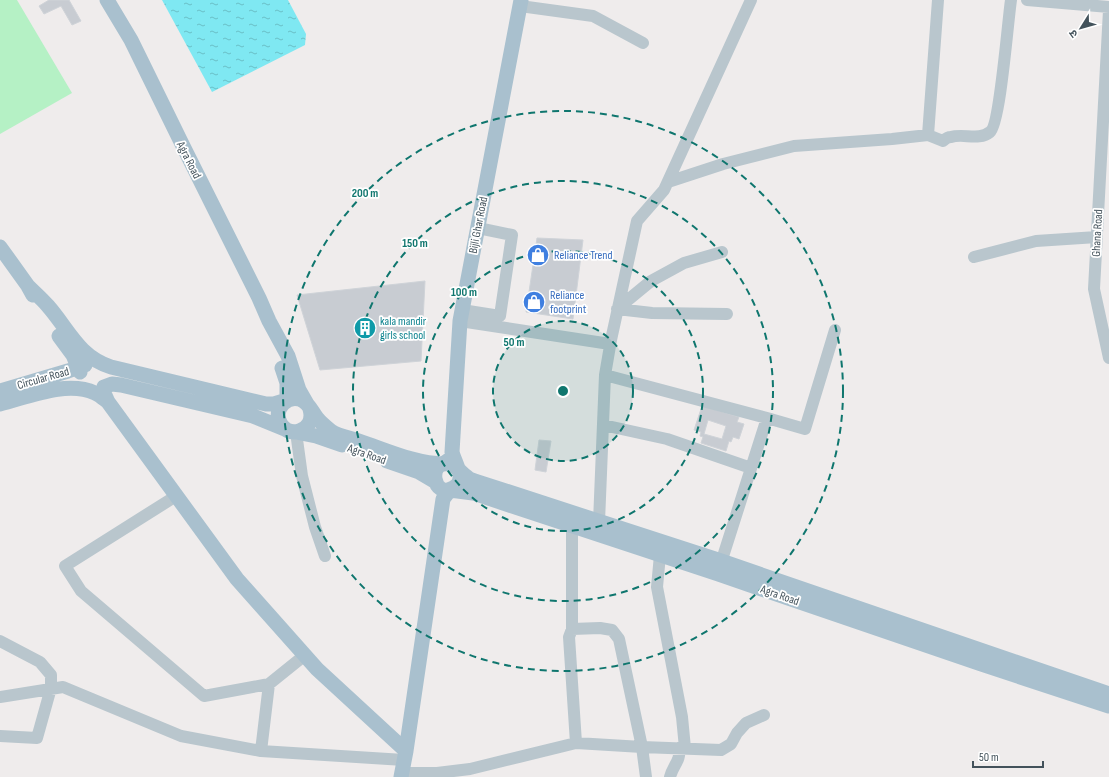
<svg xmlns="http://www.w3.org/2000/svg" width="1109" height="777" font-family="'Sofia Sans Condensed','Noto Sans Devanagari',sans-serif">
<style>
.pitch{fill:#b5f1c5}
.water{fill:url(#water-ripples)}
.building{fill:#c8ccd2;stroke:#cfd3d8;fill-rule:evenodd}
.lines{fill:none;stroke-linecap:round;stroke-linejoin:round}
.minor{stroke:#b9c6cd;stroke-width:12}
.major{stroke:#a9c0ce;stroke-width:15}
.ring{fill:none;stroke:#0f766e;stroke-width:2;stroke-dasharray:7 5}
.labels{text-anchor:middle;stroke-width:3.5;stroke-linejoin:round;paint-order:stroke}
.street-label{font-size:12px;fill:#43525b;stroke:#fff}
.shop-label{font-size:12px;fill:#366cbe;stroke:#fff;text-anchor:start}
.culture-label{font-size:12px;fill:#0d838f;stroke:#fff;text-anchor:start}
.centre{fill:#0f766e;stroke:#fff;stroke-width:2}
.ring-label{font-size:12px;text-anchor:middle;font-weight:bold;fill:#0f766e;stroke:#fff;stroke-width:3.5;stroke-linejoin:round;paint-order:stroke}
</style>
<defs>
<pattern id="water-ripples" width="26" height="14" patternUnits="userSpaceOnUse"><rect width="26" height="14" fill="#7fe8f2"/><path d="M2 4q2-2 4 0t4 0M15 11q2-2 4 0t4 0" fill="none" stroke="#6abfc7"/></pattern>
</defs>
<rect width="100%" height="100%" fill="#efecec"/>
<path class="pitch" d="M0 0H17L72 93 0 134Z"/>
<path class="water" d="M162 0H288L306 34 305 45 212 92Z"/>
<path class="building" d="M49 0H69L81 21 72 25 61 6 44 14 39 6Z
M537 238 583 240 573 319 526 312Z
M425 281 421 361 320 370 297 295Z
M703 406 739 417 737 422 744 424 739 439 733 437 731 442 729 441 726 451 701 443 703 437 700 436 701 432 694 430 701 409H702ZM708 420 726 426 722 439 704 434Z
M539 440 551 441 546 472 535 470Z"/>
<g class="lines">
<path class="minor" d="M751 0 664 190 637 221 611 340 605 375 767 418 805 429 835 330
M1027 0 1109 7
M520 6 593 16 643 43
M1109 10 1094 289 1109 358
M928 135 938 0
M668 182 723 164 794 146 892 139 928 135 943 141C945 139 948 137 951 137 963 133 979 141 990 132 1000 125 1008 19 1011 0
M722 252 684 263 651 281 617 309 652 313 727 314
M974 257 1036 241 1097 237
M462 310 500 316 512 235 478 228
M460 321 610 344
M603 425 667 439 751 468
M296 432 302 476 315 527 325 556
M176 496 65 566 81 591 204 696 269 684 305 655
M599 522 605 375
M572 526V629L569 637 576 743 642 747 721 750 731 744 737 733 746 723 764 715
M660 555 657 587 682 717 685 748
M719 569 767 418
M572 629 600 628 612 630 619 639 642 747 646 777
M0 641 40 662 51 675V688L37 738 0 736
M0 697 63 687 181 736 261 751 404 760
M261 751 269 684
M401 773H437L470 769 576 743
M670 777C673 765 681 761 679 748"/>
<path class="major" d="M107 0 131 40 183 146 259 298 269 321 288 356 299 390 307 404
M521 0 460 321 452 452C454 460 461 472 460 478 460 482 457 486 453 488 433 500 426 459 450 464 457 466 461 473 467 477 469 479 472 480 475 481L721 561 1109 694
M0 247 28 286 33 295
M28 286C35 293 42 299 48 306 69 330 78 356 111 367L266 404H274L287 400V383L282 368
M59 336 73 355 80 372
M0 391 68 371 85 365
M108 402 104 393V387L112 384 121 385 253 416 285 429
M0 404C28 397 67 380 95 393 100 395 104 399 108 402L237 579 317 669 406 751
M310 409C317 432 285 441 279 420 275 408 287 396 299 399 308 401 312 412 317 418 321 423 326 427 331 431 338 436 350 438 359 441 386 450 416 464 444 464L447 461
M296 432 316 436 342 445
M387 461 419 472 436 482
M401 777 406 751 443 499 450 490 473 493 718 574 981 664 1109 706"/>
</g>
<circle cx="563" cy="391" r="70" fill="#0f766e" fill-opacity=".12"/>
<g class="ring">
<circle cx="563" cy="391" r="70"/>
<circle cx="563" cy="391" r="140"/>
<circle cx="563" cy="391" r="210"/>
<circle cx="563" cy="391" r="280"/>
</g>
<defs>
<g id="shop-disc" transform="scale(1.15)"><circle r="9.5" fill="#3f7fe0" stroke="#fff"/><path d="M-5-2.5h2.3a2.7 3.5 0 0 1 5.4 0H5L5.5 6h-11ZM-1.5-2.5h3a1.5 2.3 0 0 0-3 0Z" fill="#fff"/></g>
<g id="building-disc" transform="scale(1.15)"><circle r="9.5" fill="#0f9aa8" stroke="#fff"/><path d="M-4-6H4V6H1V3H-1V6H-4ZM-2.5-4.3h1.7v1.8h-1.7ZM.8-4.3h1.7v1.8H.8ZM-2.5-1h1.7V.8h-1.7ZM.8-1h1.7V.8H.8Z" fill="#fff"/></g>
</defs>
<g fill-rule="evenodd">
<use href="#shop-disc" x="538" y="255"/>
<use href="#shop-disc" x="534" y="302"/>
<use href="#building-disc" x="365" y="328"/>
</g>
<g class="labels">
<g class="street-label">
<text transform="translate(189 160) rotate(63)" y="4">Agra Road</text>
<text transform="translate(478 225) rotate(-79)" y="4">Bijli Ghar Road</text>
<text transform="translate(1097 233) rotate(-87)" y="4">Ghana Road</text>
<text transform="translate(43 378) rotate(-16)" y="4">Circular Road</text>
<text transform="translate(367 454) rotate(19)" y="4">Agra Road</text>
<text transform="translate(780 595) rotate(19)" y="4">Agra Road</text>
</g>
<g class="shop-label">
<text x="554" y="259">Reliance Trend</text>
<text x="550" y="299">Reliance<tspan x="550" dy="14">footprint</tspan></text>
</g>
<g class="culture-label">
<text x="380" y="325">kala mandir<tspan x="380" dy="14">girls school</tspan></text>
</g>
</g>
<circle cx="563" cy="391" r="6" class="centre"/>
<g class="ring-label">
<text x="365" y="197">200 m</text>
<text x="415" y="247">150 m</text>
<text x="464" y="296">100 m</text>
<text x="514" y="346">50 m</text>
</g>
<g transform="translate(1081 28) rotate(233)" stroke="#ffffff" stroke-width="3" paint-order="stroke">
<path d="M0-3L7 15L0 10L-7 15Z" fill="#43525b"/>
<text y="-6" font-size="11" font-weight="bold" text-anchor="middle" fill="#43525b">उ</text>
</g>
<path d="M973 761v6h70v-6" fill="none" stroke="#43525b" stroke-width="2"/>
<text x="979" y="761" font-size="12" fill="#43525b" stroke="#ffffff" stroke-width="3" paint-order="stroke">50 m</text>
</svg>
